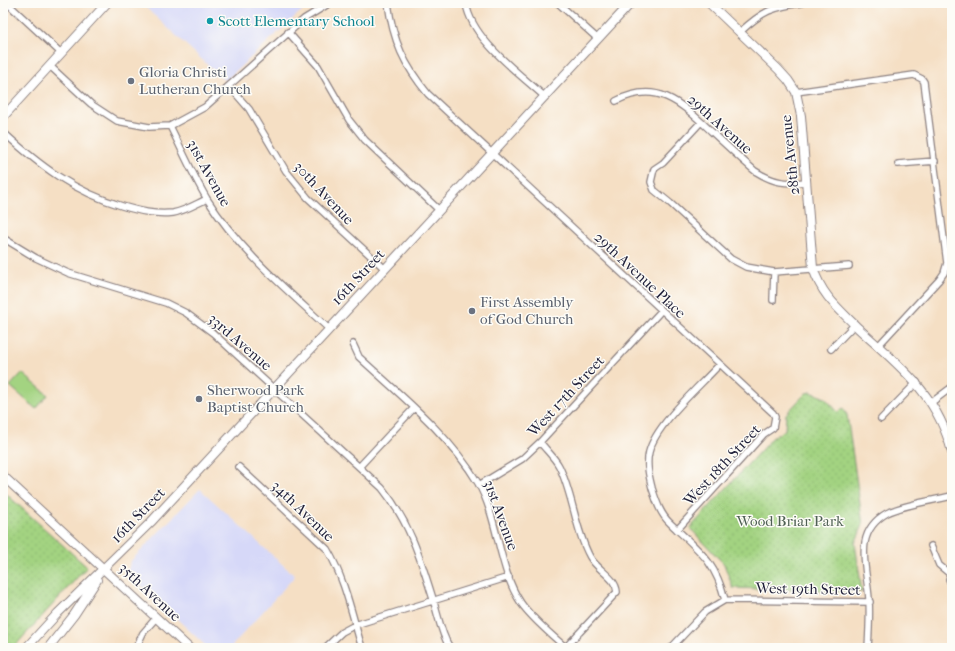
<svg xmlns="http://www.w3.org/2000/svg" width="955" height="651" font-family="'IM FELL French Canon',serif">
<style>
.built{fill:#d6d8f8}
.park{fill:url(#park-dots);stroke:#627a5e}
.pitch{fill:#a3d381;stroke:#627a5e}
.lines{fill:none;stroke-linecap:round;stroke-linejoin:round}
.street-casing{stroke:#8c8080;stroke-width:8}
.secondary-casing{stroke:#8c8080;stroke-width:10}
.street{stroke:#fff;stroke-width:5.5}
.secondary{stroke:#fff;stroke-width:8}
.culture-dot{fill:#0f9aa8;stroke:#fdfcf7;stroke-width:1.5}
.worship-dot{fill:#6b7280;stroke:#fdfcf7;stroke-width:1.5}
.labels{text-anchor:middle;stroke-width:3;stroke-linejoin:round;paint-order:stroke}
.culture-label{font-size:15px;fill:#0d838f;stroke:#fdfcf7;text-anchor:start}
.worship-label{font-size:15px;fill:#5b616d;stroke:#fdfcf7;text-anchor:start}
.street-label{font-size:15px;fill:#22223b;stroke:#fdfcf7}
.park-label{font-size:15px;fill:#4f6054;stroke:#fdfcf7}
</style>
<defs>
<pattern id="park-dots" width="8" height="8" patternUnits="userSpaceOnUse"><rect width="8" height="8" fill="#a3d381"/><path d="M2 2h.1M6 6h.1" fill="none" stroke="#8cb570" stroke-width="1.8" stroke-linecap="round"/></pattern>
</defs>
<rect width="100%" height="100%" fill="#fdfcf7"/>
<filter id="ink" filterUnits="userSpaceOnUse"><feTurbulence type="fractalNoise" baseFrequency=".025" numOctaves="2"/><feDisplacementMap in="SourceGraphic" scale="8" xChannelSelector="R" yChannelSelector="G"/><feConvolveMatrix kernelMatrix="1 2 1 2 8 2 1 2 1" color-interpolation-filters="sRGB"/></filter>
<filter id="wash" filterUnits="userSpaceOnUse"><feTurbulence type="fractalNoise" baseFrequency=".012" numOctaves="4" result="noise"/><feDisplacementMap in="SourceGraphic" scale="16" xChannelSelector="R" yChannelSelector="G"/><feGaussianBlur stdDeviation="0.9" result="paint"/><feColorMatrix in="noise" values="0 0 0 0 0 0 0 0 0 0 0 0 0 0 0 0 0 1.4 0 .05"/><feComposite in="paint" operator="in"/></filter>
<g filter="url(#wash)">
<rect width="100%" height="100%" fill="#f5dfc4"/>
<path class="built" d="M141 3H315L299 13 225 81Z
M200 489 295 576 230 648H208L127 572 131 561Z"/>
<path class="park" d="M811 392 825 398 838 412 843 408 847 415 863 525 855 543 862 592 733 588 724 564 690 528 772 438 785 430 786 414 806 393Z
M3 491 87 567 13 648H3Z"/>
<path class="pitch" d="M22 373 48 395 36 409 10 386Z"/>
</g>
<g filter="url(#ink)">
<g class="lines">
<g class="street-casing">
<path id="street" d="M7 3 61 53
M388 3C393 41 404 65 428 94L773 413 775 417 773 428 764 434 677 530
M466 3C471 39 519 73 545 97
M558 3 598 39
M288 32 318 66 349 120 365 140 439 210
M740 32C763 11 772 7 802 3
M50 66 91 104 117 121 149 127 170 126 205 107 304 19 330 3
M229 86 249 109 286 171 308 198 385 269
M796 92 914 75 922 79 924 82 947 263 944 273 939 280 878 346
M616 101C658 79 682 104 712 132 726 145 740 158 755 171 774 183 785 184 807 182
M701 122 663 163 654 169 651 182 654 190 670 203 731 259 746 267 774 272 849 266
M170 126C182 150 193 175 207 199 239 250 286 289 329 329
M3 132C40 166 73 191 122 206 139 211 155 215 173 213 185 211 196 204 207 199
M898 164 935 161
M3 238 36 258 68 273 166 303 186 313 213 333 382 488C410 523 420 557 433 599 438 615 441 634 450 648
M773 300 774 272
M353 344 359 357C401 396 448 433 478 483 499 519 498 569 521 603 533 620 551 634 566 648
M831 349 855 324
M719 365C699 387 656 424 649 452 646 464 649 476 652 488 656 500 660 514 670 523 698 550 715 560 725 600
M932 402 952 387
M881 419 917 382
M540 442C546 450 555 458 559 466 573 494 575 530 590 557 598 571 616 577 617 592L566 647
M239 467 327 549C345 579 352 615 362 648
M359 467 414 408
M479 485 522 459 540 442 661 311
M931 546 939 565 951 575
M951 575 949 579 952 586
M136 648 143 633 156 618
M325 648 342 632 355 625 509 577
M671 648 705 612 725 600 870 602
M868 648C869 632 870 615 869 599 867 567 852 533 887 513 902 505 935 500 952 496"/>
</g>
<g class="secondary-casing">
<path id="secondary" d="M709 3 778 69 788 80 796 92 801 116 813 268C822 296 838 308 858 328 900 367 937 393 952 452
M3 117 107 3
M3 476 189 648
M26 648 58 613 151 522 631 3
M48 648 74 615 97 580"/>
</g>
<use href="#street" class="street"/>
<use href="#secondary" class="secondary"/>
</g>
</g>
<circle class="culture-dot" cx="210" cy="21" r="4"/>
<g class="worship-dot">
<circle cx="131" cy="81" r="4"/>
<circle cx="472" cy="311" r="4"/>
<circle cx="199" cy="399" r="4"/>
</g>
<g class="labels">
<g class="culture-label">
<text x="218" y="26">Scott Elementary School</text>
</g>
<g class="worship-label">
<text x="139" y="77">Gloria Christi<tspan x="139" dy="17">Lutheran Church</tspan></text>
<text x="480" y="307">First Assembly<tspan x="480" dy="17">of God Church</tspan></text>
<text x="207" y="395">Sherwood Park<tspan x="207" dy="17">Baptist Church</tspan></text>
</g>
<g class="street-label">
<text transform="translate(720 124) rotate(42)" y="5">29th Avenue</text>
<text transform="translate(790 155) rotate(-96)" y="5">28th Avenue</text>
<text transform="translate(209 173) rotate(61)" y="5">31st Avenue</text>
<text transform="translate(324 193) rotate(47)" y="5">30th Avenue</text>
<text transform="translate(640 275) rotate(43)" y="5">29th Avenue Place</text>
<text transform="translate(358 277) rotate(-47)" y="5">16th Street</text>
<text transform="translate(240 342) rotate(41)" y="5">33rd Avenue</text>
<text transform="translate(566 396) rotate(-47)" y="5">West 17th Street</text>
<text transform="translate(722 465) rotate(-47)" y="5">West 18th Street</text>
<text transform="translate(303 511) rotate(44)" y="5">34th Avenue</text>
<text transform="translate(138 515) rotate(-46)" y="5">16th Street</text>
<text transform="translate(501 515) rotate(70)" y="5">31st Avenue</text>
<text transform="translate(808 589) rotate(1)" y="5">West 19th Street</text>
<text transform="translate(150 592) rotate(43)" y="5">35th Avenue</text>
</g>
<g class="park-label">
<text x="790" y="526">Wood Briar Park</text>
</g>
</g>
<rect width="955" height="651" fill="none" stroke="#fdfcf7" stroke-width="16"/>
</svg>
